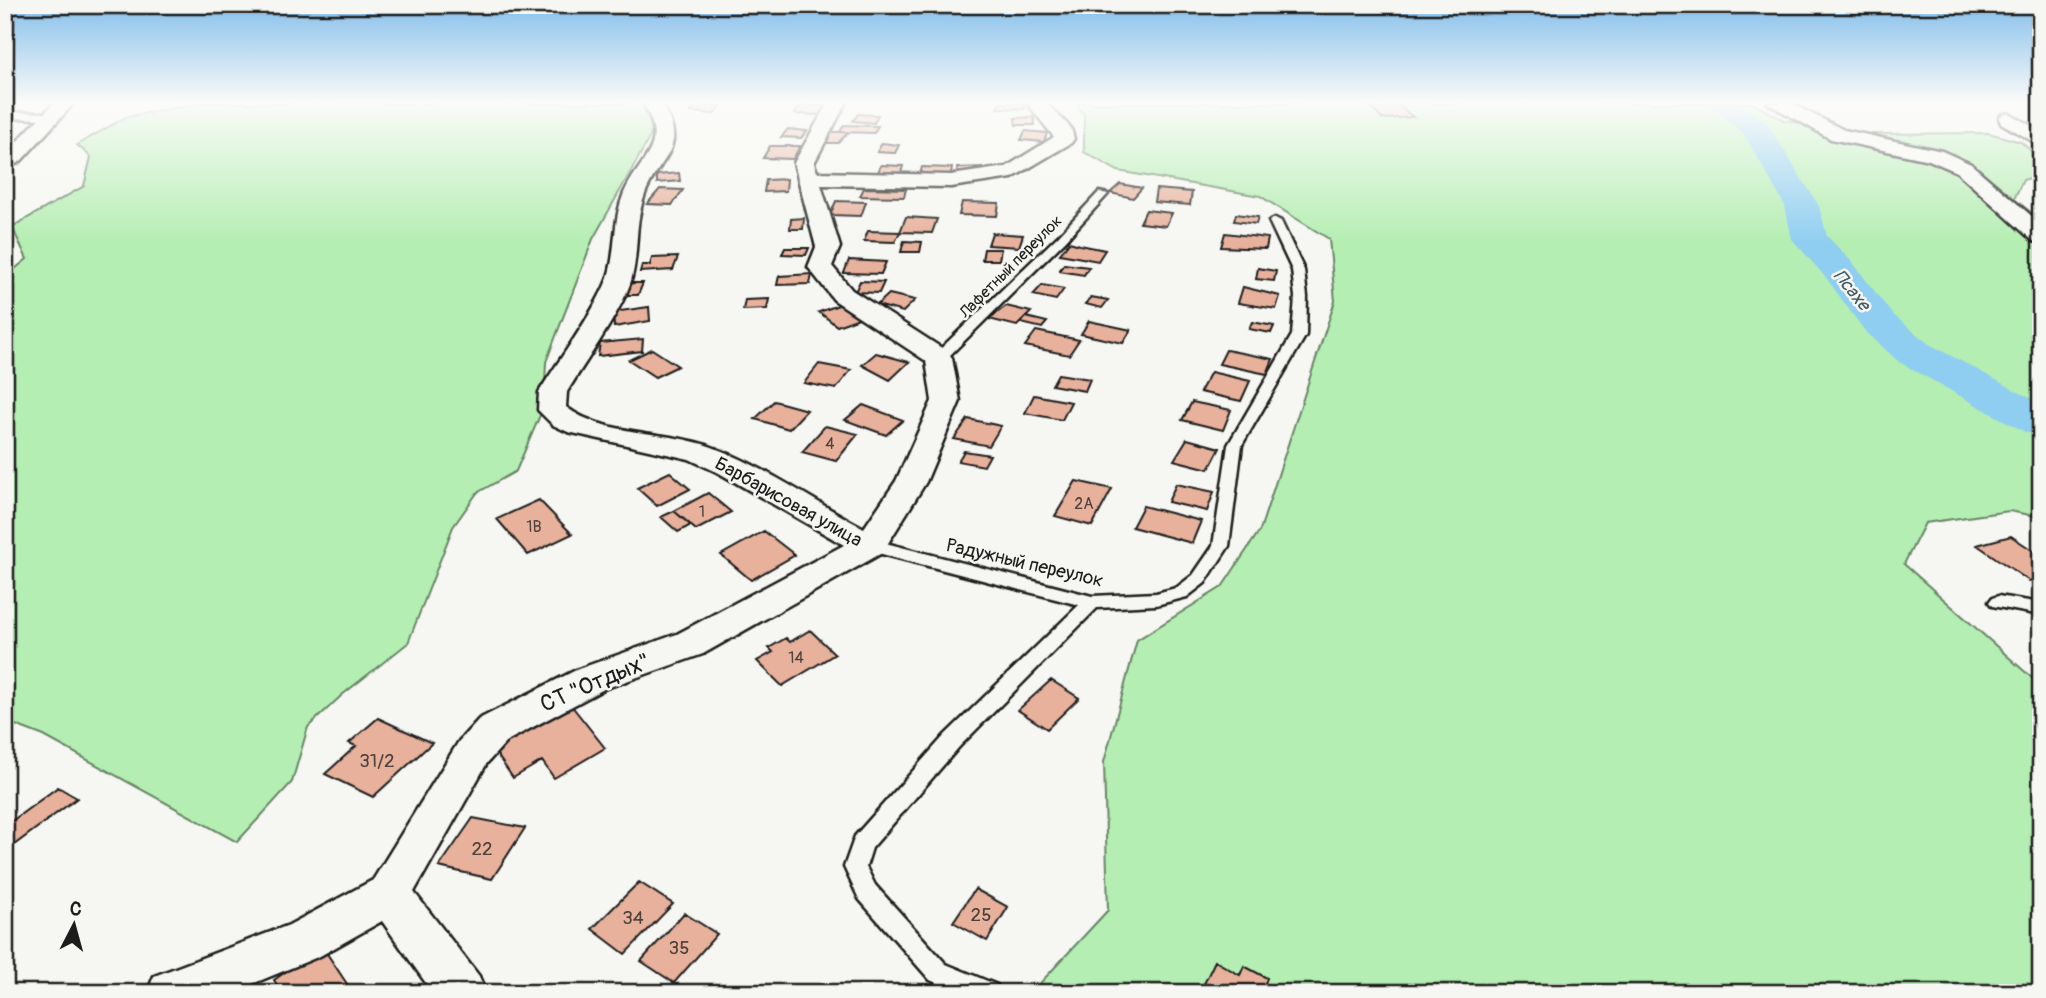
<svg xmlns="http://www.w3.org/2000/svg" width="2046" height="998" font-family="Pangolin,sans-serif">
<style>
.green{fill:#b4eeb2;stroke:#688567;stroke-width:2}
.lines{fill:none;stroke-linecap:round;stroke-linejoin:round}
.river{fill:#8fcef0;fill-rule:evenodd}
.building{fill:#e7b19c;stroke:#1c1c1c;stroke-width:2}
.lane-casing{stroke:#1c1c1c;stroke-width:5}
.street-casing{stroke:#1c1c1c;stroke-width:5}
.lane{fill:#f6f6f2;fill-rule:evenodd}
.street{fill:#f6f6f2;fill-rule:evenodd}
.labels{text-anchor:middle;stroke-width:5;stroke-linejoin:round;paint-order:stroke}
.far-street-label{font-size:16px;fill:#1c1c1c;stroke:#f6f6f2}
.number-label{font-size:16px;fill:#4f413c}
.far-water-label{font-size:18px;font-style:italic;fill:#445a66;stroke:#f6f6f2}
.street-label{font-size:19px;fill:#1c1c1c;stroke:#f6f6f2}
.near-number-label{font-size:19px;fill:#4f413c}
.near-street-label{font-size:23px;fill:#1c1c1c;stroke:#f6f6f2}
</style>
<rect width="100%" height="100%" fill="#f6f6f2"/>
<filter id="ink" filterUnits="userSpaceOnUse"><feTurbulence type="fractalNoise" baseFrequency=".0143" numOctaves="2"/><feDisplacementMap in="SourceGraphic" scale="14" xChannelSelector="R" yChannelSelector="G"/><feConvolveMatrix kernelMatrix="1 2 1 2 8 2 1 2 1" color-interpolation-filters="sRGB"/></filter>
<g filter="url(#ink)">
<path class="green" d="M202 103H658L650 137 593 239 546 362 544 406 516 471 477 493 453 527 408 643 342 695 308 727 292 782 237 842 44 736 5 721V277L27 259 12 227 84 186 91 157 77 145 126 117Z
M1076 103H1751L1784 120 1869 134 1989 133 2021 142 2041 160V175L2023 180 2014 199 2041 220V517L2009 511 1925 523 1904 564 2041 686V993H1031L1108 910 1104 762 1137 640 1222 587 1260 530 1335 301 1329 239 1260 196 1118 171 1084 152V115Z"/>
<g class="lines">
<path class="river" d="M1708 103H1740L1767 123 1819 206 1827 236 1853 263 1892 314 1929 344 2041 404V435L2025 432 1899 362 1864 330 1827 279 1792 239 1785 206 1744 134Z"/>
</g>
<path class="building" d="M1000 103H1027L1024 109 997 108Z
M1397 104 1413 117 1382 119 1370 106Z
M697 105 721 106 714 114 690 112Z
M800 105 825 106 821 115 795 114Z
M858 114 878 115 874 123 853 121Z
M1034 117 1035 125H1016L1015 118Z
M844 125 878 126 874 133 840 132Z
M788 129 807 131 801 138 781 137Z
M1025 131 1047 133 1044 142 1021 140Z
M826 132H840L848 133 838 143H820Z
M882 143 899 145 895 153 877 152Z
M770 146H800L793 159 763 158Z
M881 165 903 166 900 176 877 175Z
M922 167 952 168 950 179 919 178Z
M982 167 984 175 958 176 957 168Z
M679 173 680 181 657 183V175Z
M787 179 786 191 764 192 766 180Z
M1120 184 1142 188 1133 198 1110 193Z
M864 188 906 189 904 197 860 196Z
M660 189 683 190 672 205 647 204Z
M1156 189 1192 192 1190 205 1154 202Z
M836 201 866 202 861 216 830 215Z
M962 202 999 203 997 216 959 215Z
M1146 210 1172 213 1166 226 1140 223Z
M1236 214 1258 217 1256 224 1234 221Z
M906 217 937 219 932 233 900 232Z
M804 218 803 229H790L791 219Z
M868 231 900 232 895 242 864 241Z
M992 233 1023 235 1019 247 988 245Z
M1225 233 1268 238 1266 249 1221 247Z
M904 241 922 242 920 252H901Z
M1069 242 1080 245 1105 250 1098 261 1060 254Z
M785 248H809L806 255 782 254Z
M984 249H1001L999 260H982Z
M678 257 673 270 640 272 642 265H650L652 258Z
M849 260 886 262 881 274 844 273Z
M1064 264 1089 267 1084 275 1059 271Z
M1258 268 1276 271 1274 281 1256 279Z
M812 274 810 284 777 285 779 276Z
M860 281 884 282 879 293 855 292Z
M630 283H643L638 295H625Z
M1042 285 1064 289 1056 300 1033 295Z
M1243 287 1280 296 1276 309 1238 303Z
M889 294 915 300 903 312 877 305Z
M1091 297 1108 300 1102 308 1085 304Z
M769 299 767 309 743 310 745 300Z
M844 303 862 317 837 326 819 312Z
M1006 306 1031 312 1017 326 989 319Z
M649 307 650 321 614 327 613 312Z
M1026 317 1047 322 1042 328 1021 323Z
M1089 321 1131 330 1123 343 1081 334Z
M1252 322 1274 326 1271 333 1249 329Z
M1036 331 1079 340 1069 355 1025 346Z
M643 339 642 351 598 356 600 343Z
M652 349 678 366 655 377 629 360Z
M1226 350 1273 359 1267 374 1219 364Z
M876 353 909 362 890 380 862 365Z
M819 364 851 370 836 389 804 383Z
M1211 372 1250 381 1241 401 1200 392Z
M1058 374 1090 379 1085 391 1052 385Z
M1034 395 1071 402 1062 420 1025 413Z
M774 401 807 410 789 429 755 419Z
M1192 402 1231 410 1223 430 1182 420Z
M863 405 903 420 886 435 845 420Z
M968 419 1001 426 989 446 954 439Z
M825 426 858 434 836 461 802 452Z
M1187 439 1220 448 1209 469 1174 460Z
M964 451 990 455 984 466 958 461Z
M670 472 690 489 657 506 637 488Z
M1076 481 1112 489 1092 526 1055 516Z
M1176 484 1214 492 1207 511 1168 502Z
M708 493 731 512 696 530 674 511Z
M539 500 572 534 528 555 497 519Z
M1143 506 1201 521 1192 543 1132 527Z
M674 511 691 525 678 532 661 517Z
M764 531 795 555 751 580 721 555Z
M2011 536 2041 556V577L2029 581 1977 545Z
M810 630 835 654 782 686 757 661 773 652 769 648 786 638 790 642Z
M1051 680 1079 698 1047 729 1018 710Z
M571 705 605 748 554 778 542 761 513 778 493 749Z
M378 718 432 743 373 797 325 774 356 746 349 743Z
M58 787 77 798 14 845 5 839V826Z
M473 818 525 828 492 879 439 867Z
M639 882 673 904 625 954 592 929Z
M975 889 1008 907 987 941 953 922Z
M684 913 717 934 674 983 641 961Z
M322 946 351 990 347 993H282L274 980Z
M1215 961 1240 975 1244 966 1267 978 1264 986 1272 993H1206L1201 990Z"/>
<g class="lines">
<g class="lane-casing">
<path id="lane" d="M5 112 47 113 52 116 47 119 5 118Z
M1099 192 1108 194 1066 240 944 361H934V355L1058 236Z
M1275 218 1281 221 1304 270 1307 297 1306 335 1242 445 1229 546 1205 583 1187 597 1156 605 1097 608 959 747 872 848 866 867 875 885 946 964 997 985 1001 993H960L930 980 859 899 844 867 855 836 945 735 1079 605 870 551 862 545 870 539 1092 596 1156 593 1176 588 1193 575 1213 546 1228 445 1292 335 1295 297 1292 270 1269 221Z
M1998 596 2041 603V615L1992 606 1989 602 1992 598Z"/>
</g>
<g class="street-casing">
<path id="street" d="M54 103H74L21 161 5 170V154Z
M647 103H665L663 107C689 149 659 157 645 194 633 226 640 255 630 284 619 315 585 362 567 392L566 407C606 437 666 430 712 447 765 466 814 502 864 528L896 481 932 401 926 361 834 300 808 267 816 247 794 163 828 103H846L814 163 817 172 951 175 1006 167 1054 137 1027 103H1046L1071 128 1074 139 1071 143 1012 178 951 187 821 185 840 247 832 266 852 290 948 352 952 358 960 401 926 482 882 553 703 654 604 689 507 741 487 763 414 892 479 976 486 993H433L382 921 320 956 230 993H147L154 976 289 925 373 880 459 741 479 719 578 669 677 634 844 545 719 473 689 459 568 432 553 425 538 410 539 392C560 358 587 323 604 287 618 258 611 224 624 193 640 157 668 148 645 107Z
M1767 103H1790L1844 130 1942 151 1971 164 2041 224V243L2033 241 1957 172 1929 160 1831 139Z
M2008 113 2041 131V146L2001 123 1999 119 2001 115Z"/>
</g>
<use href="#lane" class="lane"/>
<use href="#street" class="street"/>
</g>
</g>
<linearGradient id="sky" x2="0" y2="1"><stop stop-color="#84beeb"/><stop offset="0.42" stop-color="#fbfbf9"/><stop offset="1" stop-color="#fbfbf9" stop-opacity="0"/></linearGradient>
<rect width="2046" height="243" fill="url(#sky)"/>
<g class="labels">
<g class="far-street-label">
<text transform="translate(1010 266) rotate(-45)" y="6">Лафетный переулок</text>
</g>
<g class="number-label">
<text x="830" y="449">4</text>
<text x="1084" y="509">2А</text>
<text x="702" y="517">1</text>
<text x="534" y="532">1В</text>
<text x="796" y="663">14</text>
</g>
<g class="far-water-label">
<text transform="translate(1852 290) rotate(51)" y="6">Псахе</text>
</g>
<g class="street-label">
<text transform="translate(789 501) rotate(29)" y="7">Барбарисовая улица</text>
<text transform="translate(1025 562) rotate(13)" y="7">Радужный переулок</text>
</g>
<g class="near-number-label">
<text x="377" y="767">31/2</text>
<text x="482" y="855">22</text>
<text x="981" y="921">25</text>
<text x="633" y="924">34</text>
<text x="679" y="954">35</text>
</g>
<g class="near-street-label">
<text transform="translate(595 682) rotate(-23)" y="8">СТ "Отдых"</text>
</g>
</g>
<rect width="2046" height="998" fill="none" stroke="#f6f6f2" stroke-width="28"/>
<rect x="14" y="14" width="2018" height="970" fill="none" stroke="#1c1c1c" stroke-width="2.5" filter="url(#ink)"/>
<g transform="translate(74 925) rotate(6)" stroke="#f6f6f2" stroke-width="5" paint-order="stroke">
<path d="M0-5L12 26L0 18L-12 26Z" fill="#1c1c1c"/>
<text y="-10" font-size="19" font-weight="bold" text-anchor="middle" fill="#1c1c1c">С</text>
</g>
</svg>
